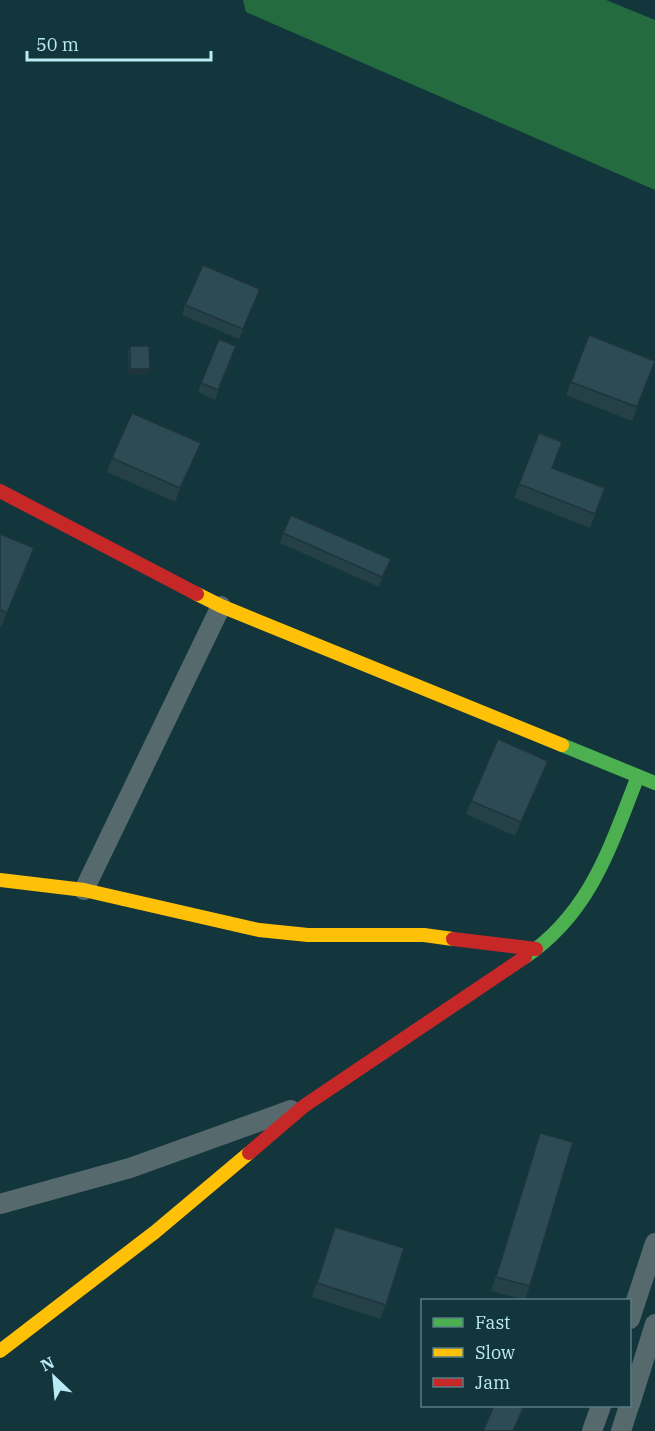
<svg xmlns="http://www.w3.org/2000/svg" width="655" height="1431" font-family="'IBM Plex Serif',serif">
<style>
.green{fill:#246c40}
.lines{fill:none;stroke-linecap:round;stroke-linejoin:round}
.street{stroke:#566a6e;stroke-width:20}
.fast{stroke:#4caf50;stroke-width:14}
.slow{stroke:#ffc107;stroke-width:14}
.jam{stroke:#c62828;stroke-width:14}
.wall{fill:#264048}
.shaded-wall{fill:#1f343b}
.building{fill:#2c4b54;stroke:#1f343b;stroke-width:1.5}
</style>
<rect width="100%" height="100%" fill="#12363c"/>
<path class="green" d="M243 0H606L655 20V190L246 12Z"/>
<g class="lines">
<path class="street" d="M84 890 221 606
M0 1204 130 1168 291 1110
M630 1319 655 1243
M630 1404 655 1324
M592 1431 601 1406
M621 1431 629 1406"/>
<path class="fast" d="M562 745 655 783
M525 957C591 912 610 847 638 776"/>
<path class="slow" d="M197 594 221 606 562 745
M0 880 84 890 259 930 308 935H424L453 939
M0 1351 155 1232 249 1153"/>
<path class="jam" d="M0 491 197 594
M453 939 536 949
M249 1153 304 1106 525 957"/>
</g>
<path class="wall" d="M256 299 239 339 182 315 185 305Z
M589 335 655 361 632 421 566 395Z
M130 346 150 369 148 374H129L128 351Z
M236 346 215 400 198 392 201 383Z
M539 433 552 468 605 488 590 528 514 498Z
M195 457 175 502 107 472 112 458Z
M283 533 388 568 379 587 280 543Z
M0 534 29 562 1 627 0 626Z
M548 761 543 775 515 836 466 814 471 801Z
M540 1133 530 1286 525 1300 491 1291Z
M330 1241 386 1305 380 1319 312 1297Z"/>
<path class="shaded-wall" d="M130 369H150L148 374H129Z
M201 443 195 457 175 502 180 488Z
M34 548 29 562 1 627 7 613Z
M391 559 388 568 379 587 382 577Z
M548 761 543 775 515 836 521 822Z
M524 1406H525L514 1431H513Z"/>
<path class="building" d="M203 265 260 289 243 329 185 305Z
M589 335 655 361 637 407 571 382Z
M219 339 236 346 218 390 201 383Z
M130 346H149L150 369H130Z
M132 413 201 443 180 488 112 458Z
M539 433 562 442 552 468 605 488 595 514 519 484Z
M291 515 391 559 382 577 283 533Z
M0 534 34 548 7 613 0 610Z
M498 739 548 761 521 822 471 801Z
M540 1133 573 1142 530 1286 496 1277Z
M335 1227 404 1248 386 1305 317 1283Z
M494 1406H524L513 1431H483Z"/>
<rect x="421" y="1299" width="210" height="108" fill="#13363c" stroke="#567e86" stroke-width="1.5"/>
<rect x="433" y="1318" width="30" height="9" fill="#4caf50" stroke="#567e86" stroke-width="1.5"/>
<text x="475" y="1329" font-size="18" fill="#baebf5">Fast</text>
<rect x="433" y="1348" width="30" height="9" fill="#ffc107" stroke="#567e86" stroke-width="1.5"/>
<text x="475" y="1359" font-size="18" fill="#baebf5">Slow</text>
<rect x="433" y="1378" width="30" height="9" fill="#c62828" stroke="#567e86" stroke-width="1.5"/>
<text x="475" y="1389" font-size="18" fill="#baebf5">Jam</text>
<g transform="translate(54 1377) rotate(334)" stroke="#13363c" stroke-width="4.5" paint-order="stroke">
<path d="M0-4.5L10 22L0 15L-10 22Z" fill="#baebf5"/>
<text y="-9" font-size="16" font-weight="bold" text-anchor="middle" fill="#baebf5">N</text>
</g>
<path d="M27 51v9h184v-9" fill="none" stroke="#baebf5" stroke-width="3"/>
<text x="36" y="51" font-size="18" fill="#baebf5" stroke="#13363c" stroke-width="4.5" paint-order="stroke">50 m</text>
</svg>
